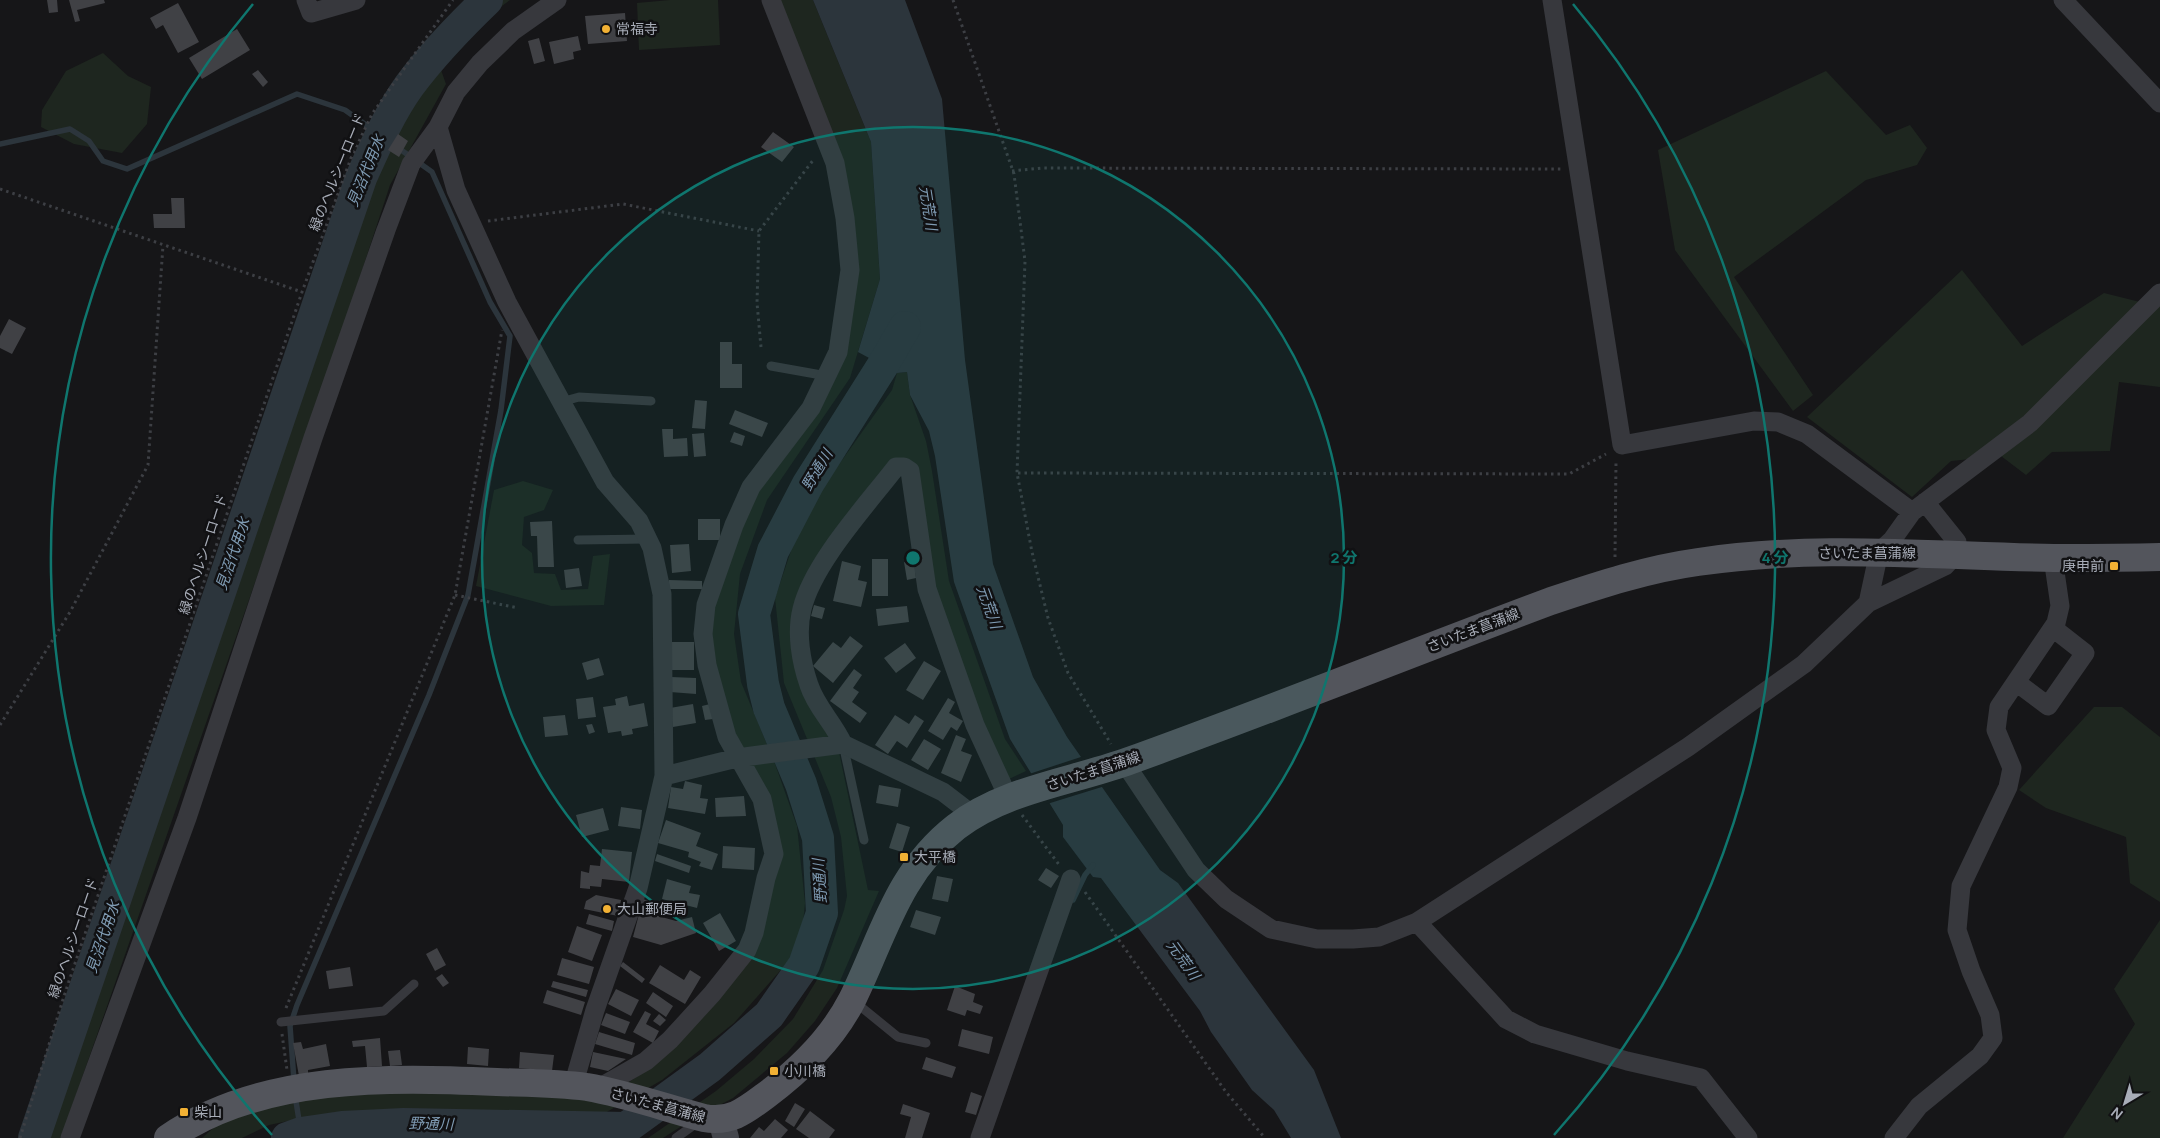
<svg xmlns="http://www.w3.org/2000/svg" width="2160" height="1138" font-family="Manrope,'Noto Sans JP',sans-serif">
<style>
.green{fill:#1e261f}
.water{fill:#2c353c}
.pier{fill:#161618}
.lines{fill:none;stroke-linecap:round;stroke-linejoin:round}
.stream{stroke:#2c353c;stroke-width:5.5}
.river{stroke:#2c353c;stroke-width:32}
.building{fill:#404145}
.path{stroke:#3d3f44;stroke-width:3;stroke-dasharray:2.5 4;stroke-linecap:butt}
.lane{stroke:#37383d;stroke-width:9}
.street{stroke:#37383d;stroke-width:19}
.secondary{stroke:#45474d;stroke-width:26}
.primary{stroke:#53555c;stroke-width:28}
.ring{fill:none;stroke:#0f766e;stroke-width:2.5}
.poi-dot{fill:#f2b134;stroke:#111113;stroke-width:2}
.labels{text-anchor:middle;stroke-width:5;stroke-linejoin:round;paint-order:stroke}
.poi-label{font-size:14px;fill:#a8adb8;stroke:#111113;text-anchor:start}
.street-label{font-size:14px;fill:#a8adb8;stroke:#111113}
.water-label{font-size:15px;font-style:italic;fill:#7f9bb3;stroke:#111113}
.centre{fill:#0f766e;stroke:#111113;stroke-width:2.5}
.ring-label{font-size:15px;text-anchor:middle;font-weight:bold;fill:#0f766e;stroke:#111113;stroke-width:5;stroke-linejoin:round;paint-order:stroke}
</style>
<rect width="100%" height="100%" fill="#161618"/>
<path class="green" d="M502 0H510L498 9 441 70 446 84 390 185 330 368 61 1138H45L381 153 408 107 465 31Z
M670 0H718L720 45 639 50 637 3Z
M776 0H813L871 142 880 279 850 378 767 500 740 574 734 634 741 682 774 761 797 826 805 903 802 934 787 963 734 1023 662 1080 605 1113 383 1110 312 1116 269 1125 242 1138H202L227 1116 330 1094 464 1088 602 1100 656 1064 756 951 779 848 735 750 708 646 715 589 756 490 816 411 857 267Z
M103 53 128 76 151 87 147 124 122 153 74 144 41 127 42 110 66 71Z
M1826 71 1886 135 1910 125 1927 148 1917 165 1866 180 1734 277 1813 395 1793 411 1675 250 1658 150Z
M1962 270 2022 346 2104 293 2160 307V387L2119 382 2110 451 2052 452 2026 475 2001 456 1951 461 1912 497 1807 417Z
M907 372 910 395 926 441 932 471 949 581 1005 739 1026 771 1007 780 989 740 934 593 903 462 813 571 794 638 839 752 868 890 879 891 837 988 815 1021 787 1053 733 1098 688 1122 663 1138H648L716 1091 754 1059 793 1019 823 970 844 910 847 896 841 837 831 797 784 683 775 598 793 545 820 491 892 390 897 373Z
M523 481 553 490 544 510 524 517 522 545 532 553 534 573 555 574 561 590 588 589 593 556 610 554 604 605 551 606 476 586 494 490Z
M2094 707H2122L2160 737V902L2130 883 2126 837 2046 808 2019 790Z
M2160 920V1138H2063L2135 1024 2114 989Z"/>
<path class="water" d="M813 0H905L942 99 965 360 993 564 1033 677 1067 737 1160 870 1178 883 1314 1070 1341 1138H1291L1274 1110 1252 1090 1211 1032 1200 1011 1101 878 1093 877 1063 837V825L1010 739 954 582 935 456 929 431 910 395 907 372 897 373 858 352 880 279 871 142Z"/>
<path class="pier" d="M1084 756 1105 786 1047 804 1029 774Z"/>
<g class="lines">
<path class="stream" d="M0 144 70 129 89 141 103 161 127 169 297 94 345 110 432 172 490 302 510 336 501 410 468 595 429 695 297 1005 290 1026 294 1081
M1073 900 1085 875 1093 865
M295 1095 301 1133"/>
<path class="river" d="M34 1138 361 178C375 147 389 114 409 86 432 55 460 26 487 0
M287 1138 301 1133 342 1127 404 1124 626 1128 710 1067 769 1015 804 965 822 913 818 838 801 784 769 708 763 684 754 614 773 551 808 484 883 365 905 327"/>
</g>
<path class="building" d="M47 0H57L58 12 49 13Z
M69 0H104L105 3 77 10 80 21 75 22Z
M178 3 199 42 178 53 163 25 156 29 150 18Z
M625 13 627 41 588 44 585 16Z
M237 29 250 50 202 79 189 58Z
M578 36 581 50 573 52 574 59 554 64 549 42Z
M539 38 545 61 534 64 528 41Z
M258 70 268 82 263 87 252 74Z
M773 132 794 147 782 162 761 147Z
M398 134 408 141 399 157 388 150Z
M171 198H184L185 228H154L153 214H172Z
M9 319 26 328 12 354 0 348V336Z
M720 342H732V364H742V388H720Z
M695 400 707 401 705 429 692 428Z
M735 410 768 423 762 437 729 424Z
M662 429H673V439L687 438 688 456 664 457Z
M734 432 745 436 742 446 730 442Z
M704 433 706 456 694 457 692 434Z
M698 519H720V540H698Z
M552 521 554 567H538L537 536H531L530 522Z
M689 544 691 571 672 573 670 545Z
M872 559H888V596H872Z
M914 560 916 578 907 580 904 562Z
M842 561 861 566 858 580 867 582 861 607 833 601Z
M579 568 582 586 566 588 564 570Z
M669 580 702 581V589H668Z
M814 605 825 608 822 619 811 616Z
M907 606 909 622 878 626 876 609Z
M850 636 863 646 833 683 813 666 833 642 841 648Z
M669 642H694V670H670Z
M905 643 916 658 896 673 884 658Z
M599 658 604 675 587 680 582 663Z
M924 661 941 671 923 700 906 690Z
M854 669 862 675 853 688 859 692 852 702 867 713 860 723 830 701Z
M671 677 696 678V694L670 692Z
M627 696 629 706 644 703 648 726 632 729 633 734 622 736 621 731 608 733 603 707 616 705 615 699Z
M593 697 596 717 578 719 576 699Z
M948 698 955 702 949 713 963 721 957 731 951 727 943 740 928 731Z
M693 704 696 723 673 727 670 708Z
M710 704 713 719 705 720 702 706Z
M565 715 568 735 545 737 543 717Z
M895 715 909 724 915 715 924 721 907 748 897 741 888 754 875 745Z
M592 724 595 732 589 734 586 725Z
M956 735 966 739 961 751 972 755 961 782 941 773Z
M924 739 941 749 928 770 911 760Z
M685 781 702 785 700 798 708 799 705 814 668 808 671 787 683 789Z
M879 785 901 789 898 807 876 803Z
M744 796 746 816 716 817 715 798Z
M621 807 642 810 640 829 618 826Z
M603 808 609 830 582 837 576 815Z
M666 820 701 833 696 846 718 854 712 870 699 866 701 862 688 857 689 852 658 843Z
M897 823 910 827 902 852 889 848Z
M723 846 755 848 754 870 722 868Z
M602 849 632 852 629 882 602 879 601 887 590 886V889L580 888 581 871 589 873 590 865 600 866Z
M657 854 691 866 689 873 655 861Z
M1046 868 1059 876 1051 888 1038 880Z
M937 876 953 879 948 902 932 899Z
M667 879 691 886 689 893 700 895 697 908 662 899Z
M596 895 621 900 618 916 584 909 586 901Z
M643 899 654 903 651 914 676 921 692 917 696 933 661 945 633 937Z
M916 910 941 917 935 935 910 927Z
M720 913 736 941 719 951 703 923Z
M589 914 614 921 612 931 586 924Z
M577 926 602 935 592 961 568 952Z
M437 948 446 965 435 971 426 954Z
M562 958 594 967 589 984 557 975Z
M623 962 645 979 642 983 620 966Z
M660 965 684 980 690 970 701 977 685 1004 649 983Z
M350 967 353 986 329 989 326 971Z
M442 974 449 983 443 987 436 978Z
M553 981 588 990 586 997 551 987Z
M955 986 975 994 973 1002 983 1006 980 1014 967 1010 965 1016 947 1010Z
M616 989 639 1000 631 1016 608 1004Z
M547 990 585 1002 581 1015 543 1003Z
M653 992 673 1006 666 1017 646 1003Z
M645 1011 651 1014 646 1024 659 1031 653 1043 633 1032Z
M606 1013 630 1022 625 1034 601 1025Z
M659 1014 666 1020 660 1026 653 1021Z
M962 1029 993 1037 989 1054 958 1046Z
M599 1032 635 1043 632 1055 595 1044Z
M380 1038 382 1066 367 1067 365 1046 353 1047 352 1041Z
M301 1042 303 1049 326 1044 330 1066 308 1070V1074L299 1076 293 1043Z
M468 1047 489 1049 488 1066 467 1064Z
M400 1050 402 1065 390 1066 388 1051Z
M520 1052 554 1055 552 1071 519 1068Z
M593 1052 626 1059 608 1071 590 1067Z
M926 1057 956 1067 952 1078 922 1069Z
M971 1092 982 1096 976 1115 965 1112Z
M795 1103 805 1109 794 1127 785 1121Z
M903 1104 930 1113 922 1138H905L911 1117 900 1114Z
M810 1111 835 1130 829 1138H809L796 1129Z
M775 1119 788 1130 781 1138H750L759 1127 764 1131Z"/>
<g class="lines">
<path class="path" d="M953 0 1014 174 1025 261 1017 473 1032 552 1048 618 1068 673 1111 744
M1012 171 1042 168 1562 169
M0 189 302 292
M488 221 623 204 759 231
M761 347 757 303 759 231 814 159
M1018 473 1569 474 1606 454
M1615 557 1616 461
M455 595 518 608
M0 725 70 612 148 465 163 245
M1022 815 1060 866
M1085 892 1226 1092 1265 1138
M286 1008 455 595 502 330
M282 1034 287 1070
M20 1138 65 993 302 292 351 158 372 114 453 0"/>
<path class="lane" d="M771 366 827 376
M561 402 579 397 651 401
M578 540 647 539
M843 744 864 840
M855 1002 898 1037 926 1043
M281 1022 384 1011 414 984
M676 1138 698 1122"/>
<path class="street" d="M306 0 311 13 356 0
M1552 0 1622 445 1754 421 1778 422 1807 434 1912 512
M2063 0 2160 103
M438 127 456 190 507 302 605 482 639 521 652 548 662 594 664 776 638 888 595 1010 573 1086
M1868 603 1879 552 1892 540 1912 512 2030 423 2160 293
M2016 682 2048 706 2085 653 2053 628
M843 744C833 722 816 707 809 685 801 662 796 633 802 609 813 563 866 506 896 467H904L910 471 927 589 975 725 1009 799
M1124 762 1196 870 1226 899 1271 929 1317 939H1353L1379 937 1417 922 1688 747 1804 664 1868 603 1945 566 1957 553V542L1925 502
M664 776 737 758 843 744 943 792 973 815
M1417 922 1506 1019 1535 1034 1627 1061 1701 1078 1748 1138
M597 1089 646 1061 670 1040 712 994 747 950 754 933 766 878 774 854 762 799 727 737 707 665 703 634 706 605 734 525 751 487 811 408 838 352 850 270 845 218 835 163 771 0
M70 1138 187 818 313 438 386 230 411 164 438 127 456 92 480 63 513 31 557 0
M980 1138 1071 879
M1894 1138 1919 1106 1980 1056 1993 1038 1990 1015 1971 971 1957 930 1961 886 2008 787 2012 768 1996 730 1999 707 2056 623 2060 606 2053 558"/>
<path class="secondary" d="M721 1120 726 1138"/>
<path class="primary" d="M168 1138C261 1074 388 1077 497 1082 527 1083 558 1083 587 1087 627 1094 666 1108 704 1118 730 1123 745 1111 765 1096 800 1070 832 1039 852 1000 883 937 897 873 956 827 1004 790 1069 782 1126 762 1268 711 1409 654 1551 601 1599 585 1647 569 1698 562 1816 544 1935 556 2054 558 2089 558 2125 558 2160 557"/>
</g>
<circle cx="913" cy="558" r="431" fill="#0f766e" fill-opacity=".12"/>
<g class="ring">
<circle cx="913" cy="558" r="431"/>
<path d="M272 1135A862 862 0 0 1 253 4M1573 4A862 862 0 0 1 1554 1135"/>
</g>
<g class="poi-dot">
<circle cx="606" cy="29" r="5"/>
<rect x="2109" y="561" width="10" height="10" rx="2.5"/>
<rect x="899" y="852" width="10" height="10" rx="2.5"/>
<circle cx="607" cy="909" r="5"/>
<rect x="769" y="1066" width="10" height="10" rx="2.5"/>
<rect x="179" y="1107" width="10" height="10" rx="2.5"/>
</g>
<g class="labels">
<g class="poi-label">
<text x="616" y="34">常福寺</text>
<text x="2104" y="571" text-anchor="end">庚申前</text>
<text x="914" y="862">大平橋</text>
<text x="617" y="914">大山郵便局</text>
<text x="784" y="1076">小川橋</text>
<text x="194" y="1117">柴山</text>
</g>
<g class="street-label">
<text transform="translate(337 172) rotate(-68)" y="5">緑のヘルシーロード</text>
<text x="1867" y="558">さいたま菖蒲線</text>
<text transform="translate(203 554) rotate(-72)" y="5">緑のヘルシーロード</text>
<text transform="translate(1473 630) rotate(-21)" y="5">さいたま菖蒲線</text>
<text transform="translate(1093 771) rotate(-18)" y="5">さいたま菖蒲線</text>
<text transform="translate(73 938) rotate(-71)" y="5">緑のヘルシーロード</text>
<text transform="translate(658 1105) rotate(15)" y="5">さいたま菖蒲線</text>
</g>
<g class="water-label">
<text transform="translate(366 171) rotate(-68)" y="5">見沼代用水</text>
<text transform="translate(928 208) rotate(81)" y="5">元荒川</text>
<text transform="translate(817 470) rotate(-59)" y="5">野通川</text>
<text transform="translate(233 554) rotate(-71)" y="5">見沼代用水</text>
<text transform="translate(989 607) rotate(70)" y="5">元荒川</text>
<text transform="translate(820 881) rotate(-94)" y="5">野通川</text>
<text transform="translate(103 937) rotate(-71)" y="5">見沼代用水</text>
<text transform="translate(1183 960) rotate(54)" y="5">元荒川</text>
<text transform="translate(431 1124) rotate(1)" y="5">野通川</text>
</g>
</g>
<circle cx="913" cy="558" r="8" class="centre"/>
<g class="ring-label">
<text x="1344" y="563">2 分</text>
<text x="1775" y="563">4 分</text>
</g>
<g transform="translate(2125 1103) rotate(218)" stroke="#111113" stroke-width="4" paint-order="stroke">
<path d="M0-4L9 19L0 12L-9 19Z" fill="#a8adb8"/>
<text y="-8" font-size="14" font-weight="bold" text-anchor="middle" fill="#a8adb8">N</text>
</g>
</svg>
